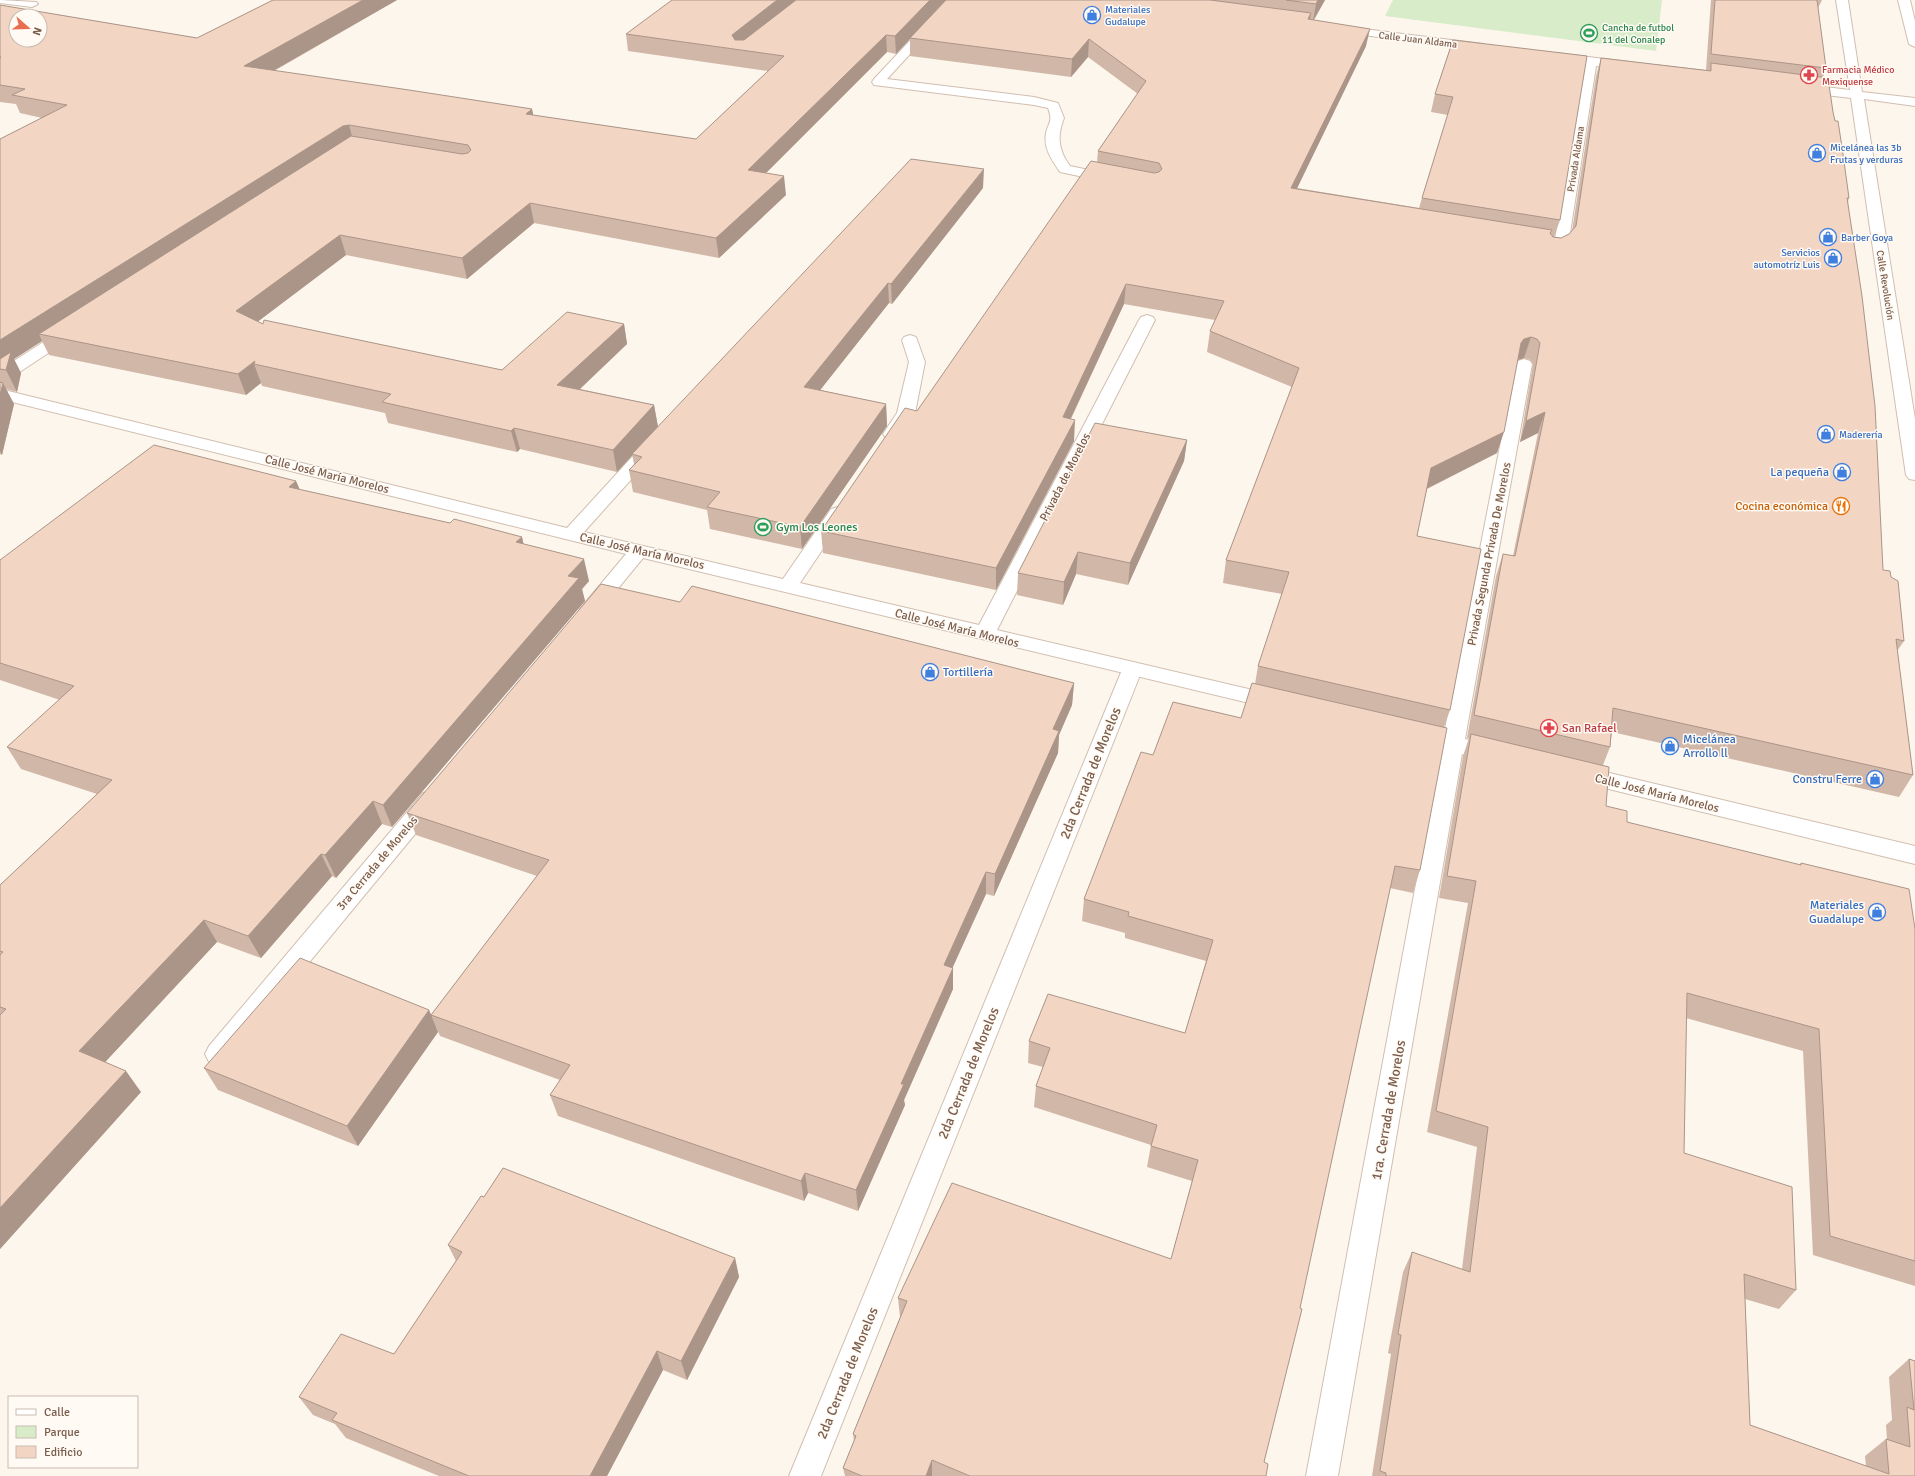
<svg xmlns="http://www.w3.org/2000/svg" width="1915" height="1476" font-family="Signika,sans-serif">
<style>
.green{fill:#d8ecc9}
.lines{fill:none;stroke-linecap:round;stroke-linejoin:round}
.service-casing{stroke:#d1beb0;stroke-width:2}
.minor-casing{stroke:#d1beb0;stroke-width:2}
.service{fill:#fff;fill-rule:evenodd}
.minor{fill:#fff;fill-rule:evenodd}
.wall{fill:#d1b7a8}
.shaded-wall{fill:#aa9588}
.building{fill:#f3d5c3;stroke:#aa9588;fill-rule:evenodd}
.labels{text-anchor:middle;stroke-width:3;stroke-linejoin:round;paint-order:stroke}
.far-shop-label{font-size:10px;fill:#366cbe;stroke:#fffaf3;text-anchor:start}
.far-leisure-label{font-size:10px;fill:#27864d;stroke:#fffaf3;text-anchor:start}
.far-street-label{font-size:10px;fill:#7a5c4d;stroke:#fffaf3}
.far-health-label{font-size:10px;fill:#be3a42;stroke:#fffaf3;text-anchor:start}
.shop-label{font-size:12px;fill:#366cbe;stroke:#fffaf3;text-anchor:end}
.street-label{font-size:12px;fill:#7a5c4d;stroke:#fffaf3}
.food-label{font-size:12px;fill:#c56008;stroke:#fffaf3;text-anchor:end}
.leisure-label{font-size:12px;fill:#27864d;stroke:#fffaf3;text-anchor:start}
.health-label{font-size:12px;fill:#be3a42;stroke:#fffaf3;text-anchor:start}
.near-street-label{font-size:14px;fill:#7a5c4d;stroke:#fffaf3}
</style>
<rect width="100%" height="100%" fill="#fdf6ec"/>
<path class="green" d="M1393 0H1662L1656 51 1385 16Z"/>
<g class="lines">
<g class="service-casing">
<path id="service" d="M0 0 36 2 38 4 32 7 0 3Z
M1132 663 1139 665 1142 670 821 1476H789L1122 670 1125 665Z"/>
</g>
<g class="minor-casing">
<path id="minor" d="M948 0H960L887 79 1034 97 1058 103 1064 118C1057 136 1058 150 1070 166L1117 176 1119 179 1117 182 1112 183 1060 172C1052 160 1043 148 1046 133 1049 121 1053 122 1048 108L1034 105 874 85 872 82 874 79Z
M1836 0H1848L1862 92 1915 98V106L1864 99 1915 419V480L1909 479 1906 475 1851 98 1800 92 1794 88 1800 84 1850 90Z
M1898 0H1910L1915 21V47L1909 44Z
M1340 26 1483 44 1489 48 1483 52 1336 31 1334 29 1336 27Z
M1556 53 1629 62 1635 66 1629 70 1596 66 1568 246C1563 254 1557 258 1548 256L1546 253 1554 245 1585 64 1552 60 1550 57Z
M1147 315 1153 317 1155 320 997 630 1278 696 1286 698 1289 703 1286 708 1278 710 643 558 597 614 590 615 583 614 580 609 626 554 0 399V389L567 528 643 445 649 444 655 445 658 449 655 453 584 532 783 579 831 509 838 507 845 509 847 513 800 583 979 625 1139 320 1141 317Z
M71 326 77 328 79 331 77 334 6 381 0 382V370L65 328Z
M910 335 916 337 925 362 915 413 898 438 892 439 886 438 883 434 897 413 909 362 902 340 904 337Z
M1524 359 1530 361 1532 364 1465 739 1504 748 1507 754 1504 760 1496 762 1462 754 1338 1476H1306L1441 749 1406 740 1403 735 1406 730 1414 727 1444 734 1516 364 1518 361Z
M1580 766 1915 846V864L1572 780 1569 774 1572 768Z
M431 791 439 793 442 799 439 805 227 1062 218 1065 209 1062 205 1054 209 1046 423 793Z"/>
</g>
<use href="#service" class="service"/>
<use href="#minor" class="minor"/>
</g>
<path class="wall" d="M273 0H397L274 71 532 109 533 115 696 139 768 71 628 51 626 34 946 0 896 54 887 52 766 173 786 195 719 258 534 223 467 279 346 255 257 322 263 324 502 370 624 324 627 344 580 389 654 405 658 427 617 472 520 449 517 452 388 423 385 413 262 386 261 383 246 395 49 355 42 341 14 359 21 373 17 392 6 389 14 404 2 455 0 454V139L42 118 20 113 16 104 0 102V5L197 38Z
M946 0H1325L1314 20 1366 46 1297 188 1419 208 1422 198 1448 115 1431 112 1435 94 1453 40 1560 220 1554 237 1561 238 1569 234 1572 231 1596 76 1601 58 1706 70 1711 0H1822L1818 8 1826 68 1823 77 1833 112 1849 198 1848 202 1883 570 1891 577 1904 641 1897 651 1913 775 1899 797 1612 732 1610 747 1603 765 1606 806 1627 822 1800 865 1801 863 1915 929V1286L1813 1255 1803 1051 1686 1018 1684 1153 1796 1290 1779 1309 1745 1299 1750 1425 1866 1466 1865 1456 1886 1439H1887L1886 1425 1892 1420 1889 1377 1909 1359 1915 1361V1476H1372L1391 1354 1388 1353 1403 1272 1412 1252 1462 1269 1477 1147 1427 1132 1468 903 1439 898 1463 756 1469 738H1467L1496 576 1503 554 1513 556 1538 433 1520 442 1533 364 1530 360 1524 358 1518 360 1497 453 1427 489 1417 536 1450 710 1444 727 1420 870 1413 893 1390 888 1264 1462 1266 1476H845L843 1468 854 1441 853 1434 900 1317 898 1298 1171 1259 1192 1181 1147 1167 1151 1145 1034 1107 1036 1086 1043 1067 1028 1063 1029 1041 1185 1033 1206 961 1125 938V933L1082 921 1084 899 1153 755 1241 718 1255 684 1258 666 1282 594 1223 583 1226 560 1292 387 1207 352 1210 331 1215 320 1124 304 1071 419 1074 441 996 590 823 553 821 531 917 411 1097 162 1098 151 1138 94 1088 57 1071 77 910 56V38Z
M983 188 892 304 889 303 820 390 886 404 887 426 802 549 710 529 707 510 633 492 629 470 634 464 632 454Z
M1187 440 1184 461 1128 585 1076 574 1063 605 1017 595 1018 573Z
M296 481 300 490 450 523 522 537 523 544 589 581 582 589 585 601 392 827 382 824 336 878 332 876 261 958 217 942 105 1062 141 1092 0 1249V885L97 794 21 769 7 747 60 700 0 680V560Z
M680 602 1074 683 1072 705 1059 735 1058 753 994 896 986 894 953 967V989L904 1100 905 1105 858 1211 808 1193 804 1201 558 1116 550 1095 560 1080 440 1036 431 1015 537 876 416 835 407 813Z
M429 1010 438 1032 358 1146 218 1090 204 1068Z
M484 1197 735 1258 739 1277 687 1380 663 1370 607 1476H439L346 1438 335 1424 313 1415 299 1397 394 1354 456 1261 448 1245Z"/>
<path class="shaded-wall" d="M363 0H397L250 84 244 66Z
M777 0H801L737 49 732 35Z
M930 0H946L896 54 895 36Z
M1318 0H1325L1313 21 1316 4Z
M1311 13 1308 30V19Z
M1370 29 1366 46 1288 207 1291 188Z
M886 35 887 52 750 189 748 170Z
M1089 39 1088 57 1071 77 1072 59Z
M532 109 536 128 526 114Z
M349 125 354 144 39 334 42 341 14 359 21 373 17 392 6 370 0 368V340L343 126Z
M984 169 983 188 892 304 891 284Z
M784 176 786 195 719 258 716 238Z
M530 203 534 223 467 279 462 258Z
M340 235 346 255 244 332 236 311Z
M888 283 889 303 806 408 804 387Z
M1126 284 1124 304 1061 439 1063 417Z
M624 324 627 344 562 406 557 385Z
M1531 337 1524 358 1518 360 1521 343 1524 339Z
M255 361 254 364 261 383 246 395 238 374Z
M3 383 14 404 2 455 0 451V395Z
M886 404 887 426 802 549 800 527Z
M654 405 658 427 617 472 613 450Z
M1545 412 1538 433 1520 442 1526 421Z
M1075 420 1074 441 996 590V568Z
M514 428 520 449 517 452 511 431Z
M1504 432 1497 453 1426 489 1431 468Z
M1187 440 1184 461 1128 585 1130 563Z
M296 481 305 502 289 487Z
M522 537 527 559 516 542Z
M1078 552 1076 574 1063 605 1064 582Z
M584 559 589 581 582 589 585 601 392 827 383 805 568 576Z
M1074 683 1072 705 1059 735 1058 753 994 896 995 874 1053 729Z
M373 801 382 824 336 878 325 855Z
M321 854 332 876 261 958 248 936Z
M986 872V894L944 986V965Z
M204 920 217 942 95 1073 79 1051Z
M953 968V989L904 1100 905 1105 858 1211 856 1190 901 1084Z
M429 1010 438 1032 358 1146 347 1126Z
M126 1071 141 1092 0 1249V1208Z
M805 1173 808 1193 804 1201 801 1181Z
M735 1258 739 1277 687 1380 681 1361Z
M657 1351 663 1370 607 1476H590Z
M932 1460V1476H926Z"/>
<path class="building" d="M273 0H363L244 66 409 90 532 109 526 114 696 139 784 56 626 34 672 0H777L732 35 735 40H744L796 0H930L895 36 886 35 748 170 784 176 716 238 530 203 462 258 340 235 236 311 263 324 264 320 502 370 567 312 624 324 557 385 654 405 613 450 514 428 511 431 382 402 391 394 254 364 255 361 238 374 39 334 351 136 462 154 468 153 471 150 468 145 349 125 343 126 0 340V139L67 105 12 95 25 89 0 85V58L1 57H0V5L197 38ZM16 16H40V40H16Z
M946 0H1210L1311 13 1308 19 1370 29 1291 188 1552 230 1550 233 1553 237 1561 238 1569 234 1576 226 1601 58 1711 71V63L1828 78 1833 112 1835 121H1838L1843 154 1849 198H1847L1862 296 1875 406 1883 570 1890 571 1891 577 1898 581 1904 641 1896 639 1913 775 1613 708 1610 747 1474 715 1503 554 1515 556 1545 412 1526 421 1540 343 1537 339 1531 337 1524 339 1521 343 1504 432 1431 468 1417 536 1481 549 1450 710 1258 666 1289 572 1226 560 1299 368 1210 331 1224 301 1126 284 1063 417 1075 420 996 568 821 531 905 408 917 411 1091 161 1154 173 1159 172 1162 169 1159 163 1098 151 1146 81 1089 39 1072 59 910 38Z
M1286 0H1318L1316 4Z
M1715 0H1817L1826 68 1711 54Z
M1453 40 1587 56 1560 220 1422 198 1453 97 1435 94Z
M911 159 984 169 891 284 888 283 804 387 886 404 800 527 707 507 720 492 629 470 642 457 632 454Z
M11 352 6 370 0 369V359Z
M0 382 3 383 0 395Z
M1095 423 1187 440 1130 563 1078 552 1064 582 1018 573Z
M154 445 296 481 289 487 450 523 454 519 522 537 516 542 584 559 568 576 579 578 383 805 373 801 325 855 321 854 248 936 204 920 79 1051 126 1071 0 1208V1015L6 1009 0 1007V955L3 952 0 951V885L112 780 7 747 74 686 0 663V560Z
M601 584 680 602 692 586 1074 683 1053 729 1059 731 995 874 986 872 944 965 953 968 901 1084H904L856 1190 805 1173 801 1181 550 1095 570 1065 431 1015 549 860 407 813Z
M1252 683 1447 728 1420 870 1395 866 1300 1308 1302 1309 1264 1462 1268 1464 1266 1476H970L932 1460 926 1476H862L843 1468 856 1436 853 1434 907 1301 898 1298 952 1183 1171 1259 1198 1160 1151 1146 1157 1125 1036 1086 1050 1048 1029 1041 1048 994 1185 1033 1213 940 1128 916 1129 912 1084 899 1141 752 1153 755 1173 702 1241 718Z
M1471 734 1609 767 1606 806 1627 811V822L1801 865V863L1909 889 1915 929V1261L1830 1236 1819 1029 1687 993 1684 1153 1792 1187 1796 1290 1744 1274 1750 1425 1889 1474 1886 1439 1910 1447 1907 1407 1914 1410 1909 1359 1915 1361V1476H1386V1473L1380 1471 1401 1335 1398 1334 1412 1252 1470 1272 1488 1127 1436 1111 1476 881 1447 876Z
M300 958 429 1010 347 1126 204 1068Z
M503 1168 735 1258 681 1361 657 1351 590 1476H469L332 1420 337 1413 299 1397 341 1334 394 1354 462 1252 448 1245 481 1196 484 1197Z"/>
<defs>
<g id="shop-ring" transform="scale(0.9)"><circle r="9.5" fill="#fffaf3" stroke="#3f7fe0" stroke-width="1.5"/><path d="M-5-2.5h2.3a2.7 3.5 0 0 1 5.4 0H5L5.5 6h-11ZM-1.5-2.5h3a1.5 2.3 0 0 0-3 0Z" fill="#3f7fe0"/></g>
<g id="stadium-ring" transform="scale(0.9)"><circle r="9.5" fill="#fffaf3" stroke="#2e9e5b" stroke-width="1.5"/><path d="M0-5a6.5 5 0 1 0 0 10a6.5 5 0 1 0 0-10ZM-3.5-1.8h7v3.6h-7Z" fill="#2e9e5b"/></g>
<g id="pharmacy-ring" transform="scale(0.9)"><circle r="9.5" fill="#fffaf3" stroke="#e0444e" stroke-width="1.5"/><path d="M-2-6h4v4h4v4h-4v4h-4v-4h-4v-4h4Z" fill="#e0444e"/></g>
<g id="restaurant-ring" transform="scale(0.9)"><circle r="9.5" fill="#fffaf3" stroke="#e8710a" stroke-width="1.5"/><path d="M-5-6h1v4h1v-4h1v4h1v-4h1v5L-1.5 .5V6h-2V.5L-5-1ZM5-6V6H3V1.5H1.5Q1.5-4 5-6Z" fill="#e8710a"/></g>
</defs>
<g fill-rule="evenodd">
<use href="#shop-ring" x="1092" y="15"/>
<use href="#stadium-ring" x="1589" y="33"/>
<use href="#pharmacy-ring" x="1809" y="75"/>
<use href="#shop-ring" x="1817" y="153"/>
<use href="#shop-ring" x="1828" y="237"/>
<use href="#shop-ring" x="1833" y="258"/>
<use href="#shop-ring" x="1826" y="434"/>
<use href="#shop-ring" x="1842" y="472"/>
<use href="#restaurant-ring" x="1841" y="506"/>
<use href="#stadium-ring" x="763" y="527"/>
<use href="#shop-ring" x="930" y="672"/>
<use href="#pharmacy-ring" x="1549" y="728"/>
<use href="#shop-ring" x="1670" y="746"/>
<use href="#shop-ring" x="1875" y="779"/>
<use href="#shop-ring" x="1877" y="912"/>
</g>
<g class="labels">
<g class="far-shop-label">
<text x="1105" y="13">Materiales<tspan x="1105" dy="12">Gudalupe</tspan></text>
<text x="1830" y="151">Micelánea las 3b<tspan x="1830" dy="12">Frutas y verduras</tspan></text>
<text x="1841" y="241">Barber Goya</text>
<text x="1820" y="256" text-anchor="end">Servicios<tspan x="1820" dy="12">automotríz Luis</tspan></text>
<text x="1839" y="438">Maderería</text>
</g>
<g class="far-leisure-label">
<text x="1602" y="31">Cancha de futbol<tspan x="1602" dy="12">11 del Conalep</tspan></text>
</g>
<g class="far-street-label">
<text transform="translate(1418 39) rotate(7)" y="4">Calle Juan Aldama</text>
<text transform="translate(1575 159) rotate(-81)" y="4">Privada Aldama</text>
<text transform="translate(1886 285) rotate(81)" y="4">Calle Revolución</text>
</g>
<g class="far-health-label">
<text x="1822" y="73">Farmacia Médico<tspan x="1822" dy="12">Mexiquense</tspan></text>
</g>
<g class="shop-label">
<text x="1829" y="476">La pequeña</text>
<text x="943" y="676" text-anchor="start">Tortillería</text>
<text x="1683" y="743" text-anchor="start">Micelánea<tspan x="1683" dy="14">Arrollo ll</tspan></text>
<text x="1862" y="783">Constru Ferre</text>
<text x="1864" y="909">Materiales<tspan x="1864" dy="14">Guadalupe</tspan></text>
</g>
<g class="street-label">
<text transform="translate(327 474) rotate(14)" y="4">Calle José María Morelos</text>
<text transform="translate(1065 477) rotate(-63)" y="4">Privada de Morelos</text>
<text transform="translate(642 551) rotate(13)" y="4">Calle José María Morelos</text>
<text transform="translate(1489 554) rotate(-79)" y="4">Privada Segunda Privada De Morelos</text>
<text transform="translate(957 628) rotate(14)" y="4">Calle José María Morelos</text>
<text transform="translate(1657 793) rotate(14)" y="4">Calle José María Morelos</text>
<text transform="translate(377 863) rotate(-50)" y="4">3ra Cerrada de Morelos</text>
</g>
<g class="food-label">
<text x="1828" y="510">Cocina económica</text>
</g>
<g class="leisure-label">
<text x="776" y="531">Gym Los Leones</text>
</g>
<g class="health-label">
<text x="1562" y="732">San Rafael</text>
</g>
<g class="near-street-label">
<text transform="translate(1090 773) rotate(-68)" y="5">2da Cerrada de Morelos</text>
<text transform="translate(968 1073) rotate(-68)" y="5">2da Cerrada de Morelos</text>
<text transform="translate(1388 1110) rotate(-80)" y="5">1ra. Cerrada de Morelos</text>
<text transform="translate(847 1373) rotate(-68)" y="5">2da Cerrada de Morelos</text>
</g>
</g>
<rect x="8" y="1396" width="130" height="72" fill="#fffaf3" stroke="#cabbb1"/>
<rect x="16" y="1409" width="20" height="6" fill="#ffffff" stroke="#cabbb1"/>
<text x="44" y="1416" font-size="12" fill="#7a5c4d">Calle</text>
<rect x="16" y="1426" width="20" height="12" fill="#d8ecc9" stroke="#cabbb1"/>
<text x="44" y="1436" font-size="12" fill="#7a5c4d">Parque</text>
<rect x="16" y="1446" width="20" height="12" fill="#f3d5c3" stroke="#cabbb1"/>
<text x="44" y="1456" font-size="12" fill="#7a5c4d">Edificio</text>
<g transform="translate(28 28) rotate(110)"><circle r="19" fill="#fffaf3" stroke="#cabbb1"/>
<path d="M0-3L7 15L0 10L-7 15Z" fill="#e76f51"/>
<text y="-6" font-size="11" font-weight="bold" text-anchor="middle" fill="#7a5c4d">N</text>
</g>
</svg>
